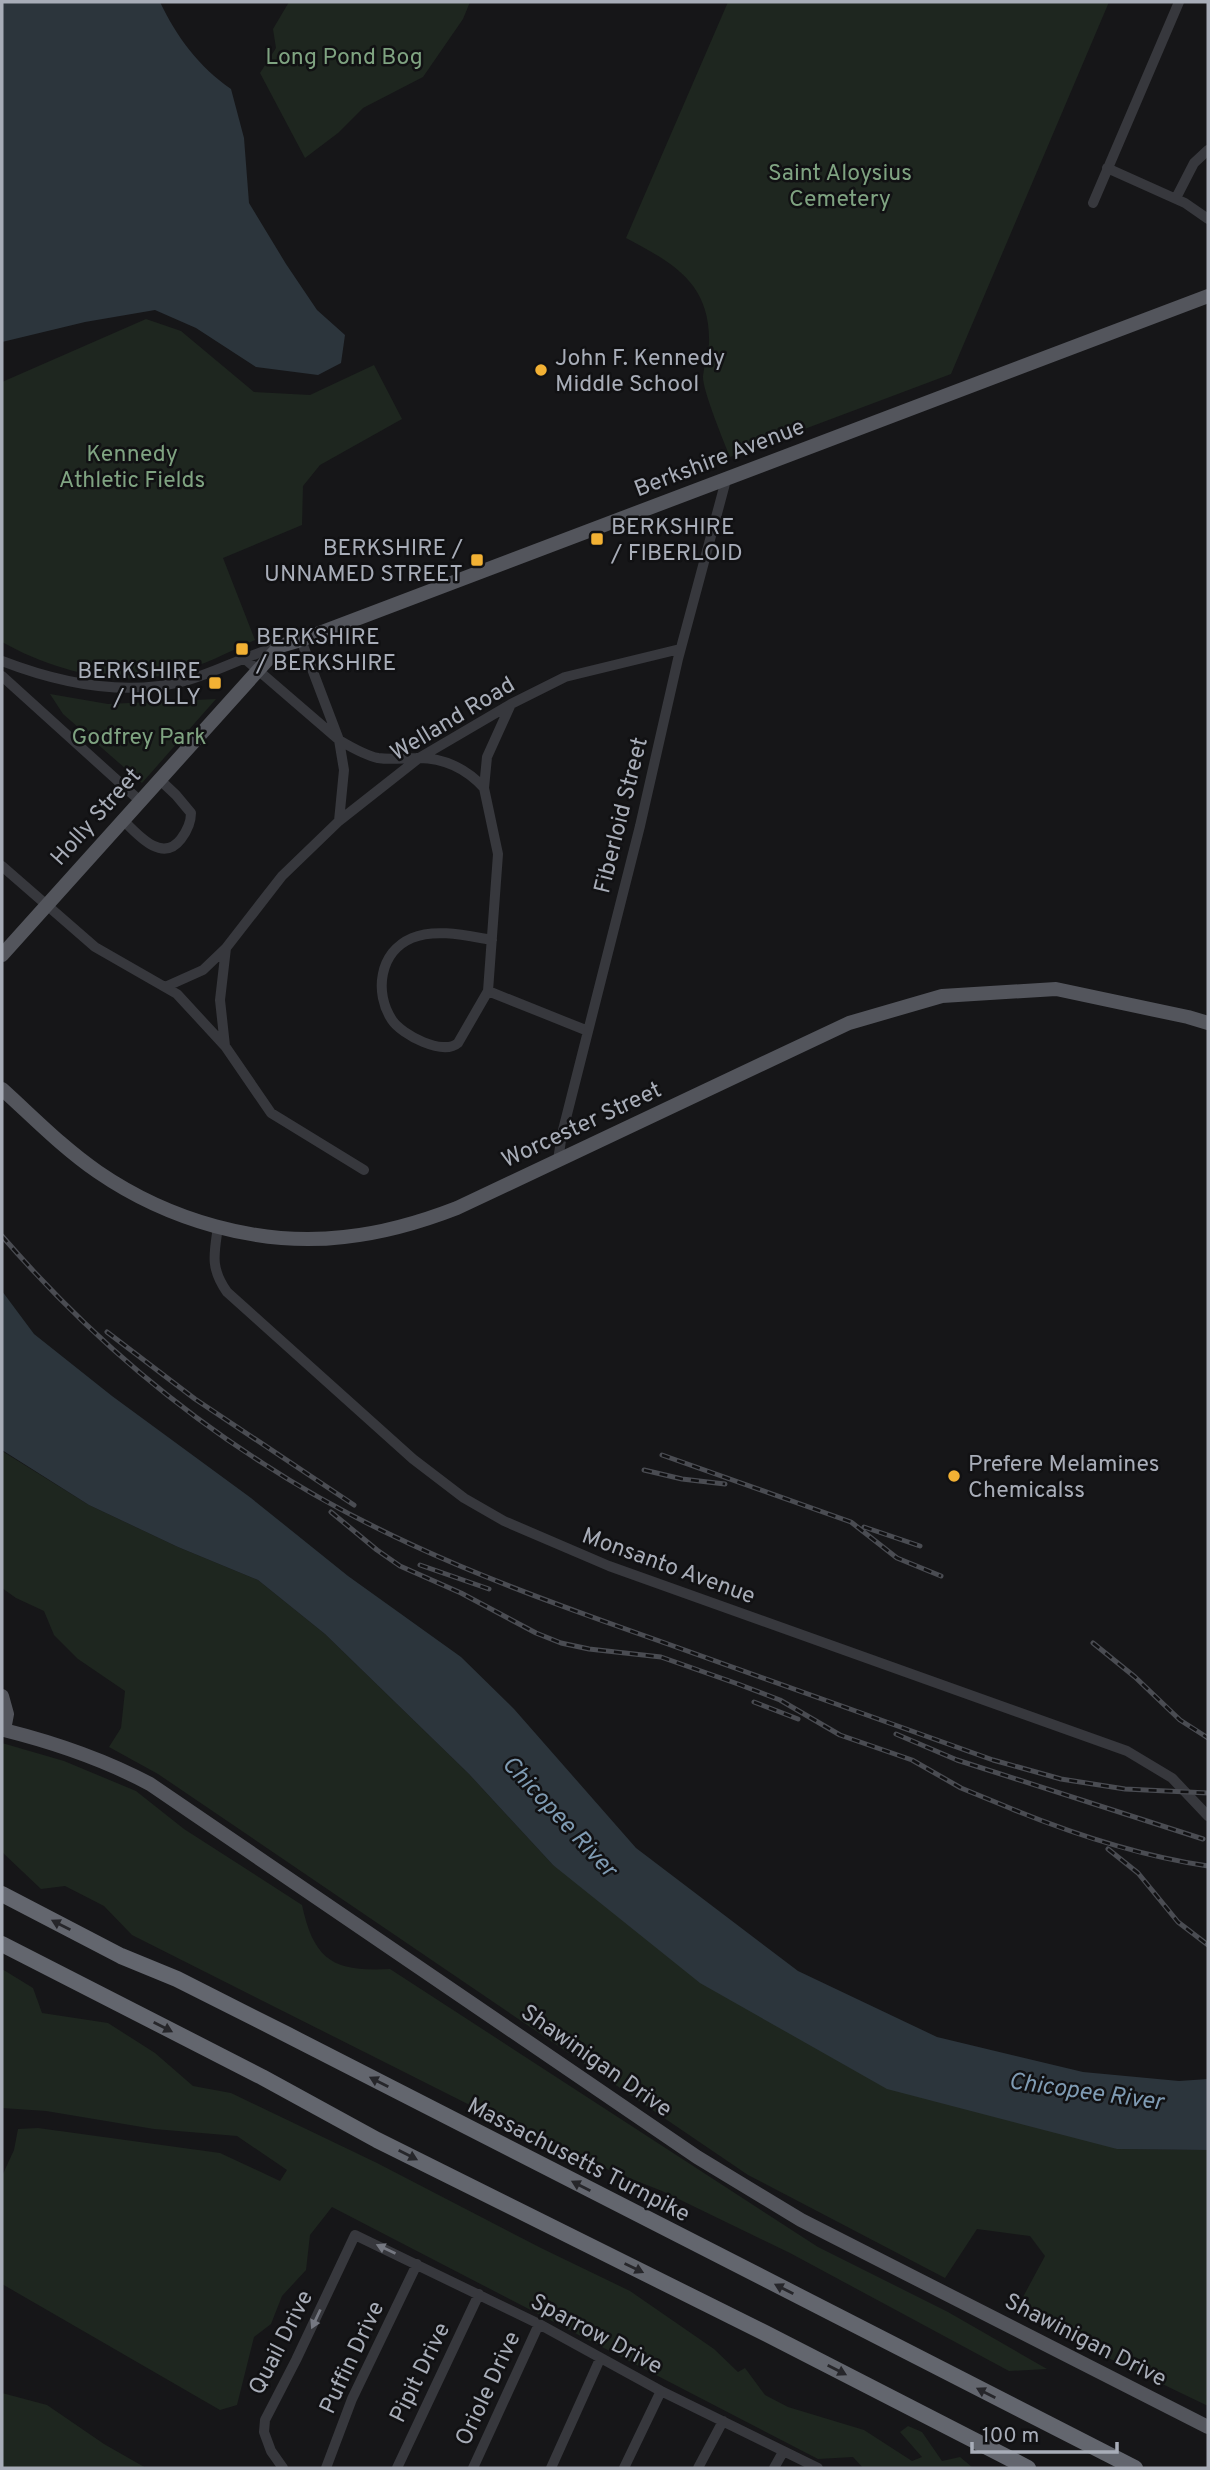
<svg xmlns="http://www.w3.org/2000/svg" width="1210" height="2470" font-family="Overpass,sans-serif">
<style>
.green{fill:#1e261f}
.water{fill:#2c353c}
.lines{fill:none;stroke-linecap:round;stroke-linejoin:round}
.minor{stroke:#37383d;stroke-width:10}
.major{stroke:#53555c;stroke-width:14}
.highway{stroke:#63666e;stroke-width:16}
.rail-casing{stroke:#4a4c52;stroke-width:5}
.rail{stroke:#111113;stroke-width:2.5;stroke-dasharray:8;stroke-linecap:butt}
.oneway{fill:#26262a}
.oneway2{fill:#757881}
.poi-dot{fill:#f2b134;stroke:#111113;stroke-width:2.5}
.labels{text-anchor:middle;stroke-width:5;stroke-linejoin:round;paint-order:stroke}
.park-label{font-size:23px;fill:#7fa381;stroke:#111113}
.poi-label{font-size:23px;fill:#a8adb8;stroke:#111113;text-anchor:start}
.street-label{font-size:23px;fill:#a8adb8;stroke:#111113}
.water-label{font-size:24px;font-style:italic;fill:#7f9bb3;stroke:#111113}
</style>
<rect width="100%" height="100%" fill="#161618"/>
<path class="green" d="M289 2H470L463 19 423 77 363 108 338 133 305 158 260 73 276 48 273 29Z
M728 2H1109L951 374 730 457C724 442 702 389 703 376 704 365 708 355 709 344 711 283 673 263 626 238Z
M146 319 181 331 254 392 310 395 374 365 402 419 320 465 303 486 302 525 223 558 255 640C229 652 202 666 174 673 117 688 52 670 2 642V382Z
M50 694 108 704 216 699 142 783 63 714Z
M2 1451 89 1505 178 1547 258 1580 325 1634 469 1774 553 1865 1117 2149 1208 2150V2406L1050 2330 1023 2297 1045 2256 1030 2236 977 2229 945 2278 748 2175 158 1774 109 1747 121 1728 125 1691 78 1659 54 1635 44 1611 16 1598 2 1588Z
M2 1743 64 1761 136 1791 184 1829 302 1905C314 1961 334 1972 390 1969L818 2247 948 2312 1047 2369 1009 2371 790 2253 662 2191 561 2151 132 1935 104 1906 65 1886 41 1889 2 1852Z
M2 1969 33 1988 42 2013 108 2023 155 2053 193 2086 231 2093 377 2163 541 2248 630 2291 714 2349 738 2372 745 2368 765 2395 788 2407 864 2430 912 2461 922 2457 900 2432 908 2426 922 2432 942 2461 960 2457 972 2467 863 2468 853 2457 818 2459 332 2207 310 2235 306 2270 282 2296 271 2324 254 2337 237 2405 220 2410 2 2284V2176L14 2150 18 2129 38 2128 220 2153 280 2181 287 2170 237 2136 154 2129 46 2111 2 2108Z
M2 2393 47 2405 104 2444 146 2468H2Z"/>
<path class="water" d="M2 2H160C176 36 199 67 231 89L244 138 249 203 286 264 317 310 345 335 341 363 318 375 256 367 196 328 155 310 85 322 2 342Z
M2 1291 34 1334 112 1396 251 1498 348 1576 461 1657 514 1709 636 1848 798 1971 937 2037 1083 2072 1179 2081 1208 2079V2150L1117 2149 887 2089 700 1983 553 1865 469 1774 325 1634 258 1580 178 1547 89 1505 2 1450Z"/>
<g class="lines">
<path class="minor" d="M1107 168 1185 203 1208 219
M1176 198 1194 163 1208 150
M1093 203 1179 2
M301 640 339 740C351 747 364 755 378 758 391 760 403 758 416 758 443 757 467 769 484 788
M245 659 339 740 344 770 339 821
M2 661C59 683 123 697 185 681 217 672 247 655 280 646
M2 676 139 800
M122 819C137 834 162 864 181 839 187 831 191 823 191 813L176 795 159 779
M2 866 95 947 177 994 225 1046 271 1113 364 1170
M492 940C468 936 436 928 412 938 379 952 374 993 392 1020 402 1035 443 1056 458 1043L488 991 498 854 484 788 487 757 511 704
M165 987 203 970 226 948
M488 991 588 1031
M225 1046 220 1000 226 948 282 876 339 821 419 758 511 704 565 677 680 649
M558 1160 562 1134 640 826 678 659 726 480
M218 1227C214 1254 210 1268 227 1292L413 1459 464 1498 504 1521 609 1566 1127 1751 1172 1778 1208 1816
M283 2468 271 2451 264 2432 265 2420 296 2360 355 2235 539 2324 661 2391 818 2468
M326 2468 352 2399 417 2264
M397 2468 479 2294
M473 2468 539 2324
M551 2468 600 2359
M624 2468 661 2391
M698 2468 723 2421
M774 2468 783 2452"/>
<path class="major" d="M2 955 280 646 301 640 1208 296
M2 1089C33 1117 63 1148 98 1172 168 1220 259 1247 344 1237 383 1233 421 1222 457 1208L849 1023 942 996 1056 989 1188 1017 1208 1023
M2 1696 7 1714 4 1730C56 1743 103 1759 150 1784L697 2157 801 2220 1208 2427"/>
<path class="highway" d="M2 1894 121 1956 177 1979 286 2034 1135 2468
M2 1944 262 2077 377 2140 765 2333 1028 2468"/>
<g class="rail-casing">
<path id="rail" d="M2 1236C78 1324 165 1401 264 1464 388 1545 526 1594 665 1643 774 1682 884 1721 993 1760L1061 1779 1125 1789 1208 1793
M107 1332 195 1399 354 1505
M662 1455 851 1522 897 1558 941 1576
M644 1470 682 1479 725 1484
M331 1512 377 1550 400 1566 461 1593 536 1633 561 1643 589 1649 661 1657 738 1684 780 1700 840 1735 912 1760 961 1788 1022 1813
M864 1527 920 1546
M420 1565 489 1589
M1093 1643 1135 1677 1180 1720 1208 1738
M754 1702 798 1719
M896 1734 957 1760 1203 1839
M1012 1809C1076 1835 1140 1856 1208 1866
M1108 1849 1138 1873 1178 1922 1208 1945"/>
</g>
<use href="#rail" class="rail"/>
</g>
<defs><path id="oneway-solid" d="M-6-.8H1V-3.2L6.5 0L1 3.2V.8H-6Z" transform="scale(1.75)"/></defs>
<g class="oneway">
<use href="#oneway-solid" transform="translate(61 1925) rotate(-153)"/>
<use href="#oneway-solid" transform="translate(163 2027) rotate(27)"/>
<use href="#oneway-solid" transform="translate(379 2082) rotate(-153)"/>
<use href="#oneway-solid" transform="translate(408 2155) rotate(27)"/>
<use href="#oneway-solid" transform="translate(581 2186) rotate(-153)"/>
<use href="#oneway-solid" transform="translate(634 2268) rotate(26)"/>
<use href="#oneway-solid" transform="translate(784 2289) rotate(-153)"/>
<use href="#oneway-solid" transform="translate(837 2370) rotate(27)"/>
<use href="#oneway-solid" transform="translate(986 2393) rotate(-153)"/>
</g>
<g class="oneway2">
<use href="#oneway-solid" transform="translate(386 2249) rotate(-155)"/>
<use href="#oneway-solid" transform="translate(316 2319) rotate(115)"/>
</g>
<g class="poi-dot">
<circle cx="541" cy="370" r="7"/>
<rect x="590" y="532" width="14" height="14" rx="3.5"/>
<rect x="470" y="553" width="14" height="14" rx="3.5"/>
<rect x="235" y="642" width="14" height="14" rx="3.5"/>
<rect x="208" y="676" width="14" height="14" rx="3.5"/>
<circle cx="954" cy="1476" r="7"/>
</g>
<g class="labels">
<g class="park-label">
<text x="344" y="64">Long Pond Bog</text>
<text x="840" y="180">Saint Aloysius<tspan x="840" dy="26">Cemetery</tspan></text>
<text x="132" y="461">Kennedy<tspan x="132" dy="26">Athletic Fields</tspan></text>
<text x="139" y="744">Godfrey Park</text>
</g>
<g class="poi-label">
<text x="555" y="365">John F. Kennedy<tspan x="555" dy="26">Middle School</tspan></text>
<text x="611" y="534">BERKSHIRE<tspan x="611" dy="26">/ FIBERLOID</tspan></text>
<text x="463" y="555" text-anchor="end">BERKSHIRE /<tspan x="463" dy="26">UNNAMED STREET</tspan></text>
<text x="256" y="644">BERKSHIRE<tspan x="256" dy="26">/ BERKSHIRE</tspan></text>
<text x="201" y="678" text-anchor="end">BERKSHIRE<tspan x="201" dy="26">/ HOLLY</tspan></text>
<text x="968" y="1471">Prefere Melamines<tspan x="968" dy="26">Chemicalss</tspan></text>
</g>
<g class="street-label">
<text transform="translate(719 457) rotate(-21)" y="8">Berkshire Avenue</text>
<text transform="translate(452 718) rotate(-31)" y="8">Welland Road</text>
<text transform="translate(620 815) rotate(-76)" y="8">Fiberloid Street</text>
<text transform="translate(95 816) rotate(-48)" y="8">Holly Street</text>
<text transform="translate(581 1124) rotate(-25)" y="8">Worcester Street</text>
<text transform="translate(669 1565) rotate(20)" y="8">Monsanto Avenue</text>
<text transform="translate(597 2060) rotate(35)" y="8">Shawinigan Drive</text>
<text transform="translate(579 2159) rotate(27)" y="8">Massachusetts Turnpike</text>
<text transform="translate(597 2333) rotate(28)" y="8">Sparrow Drive</text>
<text transform="translate(1086 2339) rotate(27)" y="8">Shawinigan Drive</text>
<text transform="translate(280 2342) rotate(-63)" y="8">Quail Drive</text>
<text transform="translate(351 2357) rotate(-65)" y="8">Puffin Drive</text>
<text transform="translate(419 2372) rotate(-64)" y="8">Pipit Drive</text>
<text transform="translate(487 2388) rotate(-65)" y="8">Oriole Drive</text>
</g>
<g class="water-label">
<text transform="translate(560 1816) rotate(47)" y="8">Chicopee River</text>
<text transform="translate(1086 2091) rotate(8)" y="8">Chicopee River</text>
</g>
</g>
<rect width="1210" height="2470" fill="none" stroke="#a8adb8" stroke-width="7"/>
<path d="M972 2442v10h145v-10" fill="none" stroke="#a8adb8" stroke-width="3.5"/>
<text x="982" y="2442" font-size="21" fill="#a8adb8" stroke="#111113" stroke-width="5" paint-order="stroke">100 m</text>
</svg>
